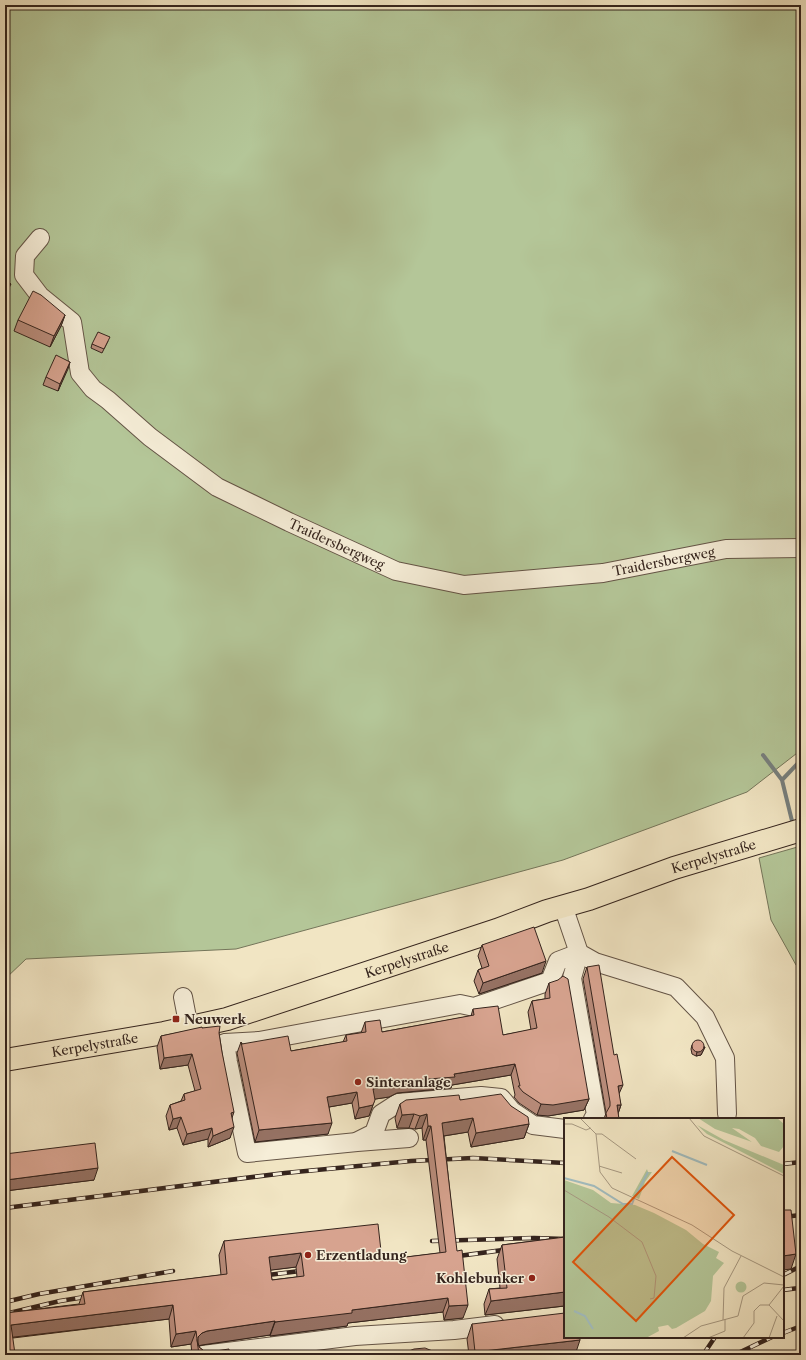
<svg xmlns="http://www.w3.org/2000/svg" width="806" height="1360" font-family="'Libre Caslon Text',serif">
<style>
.green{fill:#b4c698;stroke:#74755a}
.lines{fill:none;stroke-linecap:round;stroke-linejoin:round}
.stream{stroke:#767f7e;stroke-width:4}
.minor-casing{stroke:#645446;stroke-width:20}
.major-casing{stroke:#35241d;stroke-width:24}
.minor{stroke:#f6eed8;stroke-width:18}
.major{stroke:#f1e5c3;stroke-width:22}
.rail-casing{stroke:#35241d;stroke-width:4.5}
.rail{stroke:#f6eed8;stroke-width:3;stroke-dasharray:9;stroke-linecap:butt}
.wall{fill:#b98c7b;stroke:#35241d;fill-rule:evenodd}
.shaded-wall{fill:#967264;stroke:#35241d}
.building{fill:#d7a38f;stroke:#35241d;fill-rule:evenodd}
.poi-dot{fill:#8f2418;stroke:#f6eed8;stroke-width:1.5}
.labels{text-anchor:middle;stroke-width:3;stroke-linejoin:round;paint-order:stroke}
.street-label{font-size:13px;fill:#35241d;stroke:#f6eed8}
.poi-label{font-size:13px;font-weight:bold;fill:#35241d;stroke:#f6eed8;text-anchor:start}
.inset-river{fill:none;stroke:#a1bcbf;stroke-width:2}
.inset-road{fill:none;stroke:#a69881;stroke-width:1}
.view{fill:#df560d;fill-opacity:0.15;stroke:#df560d;stroke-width:2}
.inset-edge{fill:none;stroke:#35241d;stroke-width:2}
</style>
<rect width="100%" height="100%" fill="#f1e5c3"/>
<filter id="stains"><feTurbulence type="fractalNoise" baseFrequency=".005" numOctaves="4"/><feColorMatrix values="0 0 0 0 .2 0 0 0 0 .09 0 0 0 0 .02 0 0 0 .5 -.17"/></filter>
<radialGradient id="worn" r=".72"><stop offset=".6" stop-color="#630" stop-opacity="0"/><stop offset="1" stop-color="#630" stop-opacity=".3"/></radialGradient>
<path class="green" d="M5 5H801V750L747 792 563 860 236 949 26 959 5 979Z
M801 846V971L796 965 771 920 759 858Z"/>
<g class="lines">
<path class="stream" d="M763 755 782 780
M793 825 782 780 801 760
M796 837 801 854"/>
<g class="minor-casing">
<g id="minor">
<path id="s1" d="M40 238 25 256 24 275 40 296 72 322 80 373 93 389 108 400 150 437 217 487 289 522 396 571 464 585 603 573 726 549 801 548"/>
<path d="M563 906 579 953 595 962 676 987 705 1017 725 1058 727 1114"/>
<path d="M183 997 189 1028"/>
<path d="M409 1138 357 1142 247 1153 228 1062 225 1043 259 1041 460 1004 474 1007 550 981 558 961 579 953 572 978 596 1115 593 1119"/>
<path d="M358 1141 374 1133 381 1114 398 1103 481 1096 501 1098 512 1111 533 1125 565 1129"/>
<path d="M203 1355 355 1336 454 1330 495 1325"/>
</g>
</g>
<g class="major-casing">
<g id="major">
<path id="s2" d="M5 1060 164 1033 227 1019 497 930 547 911 589 899 674 868 801 830"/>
</g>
</g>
<use href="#minor" class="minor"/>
<use href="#major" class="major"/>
<g class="rail-casing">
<path id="rail" d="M783 1164 801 1162
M5 1208 285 1173 411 1161 473 1158 565 1163
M783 1217 801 1215
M432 1241 534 1238 565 1239
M451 1257 511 1249
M783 1275 801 1266
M260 1276 308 1270
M783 1290 799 1288
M5 1302 39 1294 173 1271
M5 1314 60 1301 91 1296
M783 1333 801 1326
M703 1355 715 1337
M734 1355 772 1337
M791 1355 801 1350"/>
</g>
<use href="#rail" class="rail"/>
</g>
<path class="wall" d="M65 315 61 326 50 347 14 331 18 320Z
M108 341 102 353 91 348 92 344Z
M70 362 58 391 43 385 46 377Z
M482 945 542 973 479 994 474 981 478 970 482 968 478 956Z
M587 967 621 1105 618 1114 619 1119H604L606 1113 583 979Z
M549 983 589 1099 584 1110 548 1116 537 1115 519 1103 514 1097 515 1095 511 1075 452 1085 451 1088 397 1093 389 1097 375 1099 369 1116 355 1119 352 1103 329 1107 328 1134 255 1142 237 1053 241 1042 242 1044 291 1051 343 1042 346 1035 361 1033 365 1022 382 1032 471 1016 473 1009 503 1035 531 1030 528 1012 532 1001 545 999V994Z
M202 1028 219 1033 232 1119 230 1138 208 1147V1139L183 1145 177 1128 169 1130 166 1116 170 1105 181 1101 184 1094 195 1091 188 1065 160 1069 157 1047 161 1036Z
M692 1045 705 1047 701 1055 696 1056 692 1054 691 1049Z
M460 1100 511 1106 529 1124 524 1138 471 1147 468 1132 444 1136 463 1318 444 1320 443 1312 348 1323 347 1326 270 1336V1335L202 1345 199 1346V1347L204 1351 229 1355H192L191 1344 171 1347 169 1319 13 1338 5 1313 79 1304 83 1292 221 1275 219 1255 224 1241 382 1260 440 1253 426 1140H423L422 1128 415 1129 409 1128H397L395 1118 400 1104ZM296 1267 297 1277 272 1280 270 1270Z
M5 1154 94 1180 5 1191Z
M565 1237V1306L485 1315 484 1304 489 1289 500 1288 497 1259 502 1245Z
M801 1276V1293H799L798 1283Z
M472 1324 575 1355H469L467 1339Z"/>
<path class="shaded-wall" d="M11 284 9 288 5 292V290Z
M65 315 61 326 50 347 54 336Z
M70 362 68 369 58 391 60 384Z
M546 961 542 973 479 994 483 983Z
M705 1047 701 1055 696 1056 697 1052Z
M192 1054 188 1065 160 1069 164 1058Z
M515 1064 511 1075 452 1085 451 1088 397 1093 389 1097 369 1100 373 1089 401 1081 454 1074Z
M623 1085 618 1096V1086Z
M357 1092 352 1103 323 1108 327 1097Z
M589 1099 584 1110 548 1116 537 1115 541 1104Z
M373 1105 369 1116 355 1119 359 1108Z
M617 1105H621L617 1116Z
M234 1112 230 1124 231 1113Z
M414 1114 409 1128H397L402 1115Z
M427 1114 422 1128 415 1129 420 1116Z
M181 1117 177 1128 169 1130 173 1119Z
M473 1118 468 1132 437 1137 442 1123Z
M332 1123 328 1134 255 1142 259 1130Z
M529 1124 524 1138 471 1147 476 1133Z
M428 1126H431L426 1140H423Z
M234 1127 230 1138 208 1147 213 1136Z
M212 1128 208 1139 183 1145 187 1134Z
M98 1168 94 1180 5 1191V1183L6 1180Z
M301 1253 296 1267 264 1271 269 1257Z
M796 1254 791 1269 783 1270V1256Z
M565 1292V1303L564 1306 485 1315 491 1301Z
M448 1298 443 1312 348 1323 347 1326 270 1336 275 1322 352 1310Z
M173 1305 169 1319 6 1338 11 1325Z
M468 1305 463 1318 444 1320 449 1306Z
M275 1321 270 1335 202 1345 198 1346 197 1340 198 1337 202 1333 207 1331Z
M196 1331 191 1344 171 1347 176 1334Z
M580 1340 575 1355H474L475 1352Z"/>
<path class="building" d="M5 278 11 284 5 290Z
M33 291 41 295 65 315 54 336 18 320Z
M98 332 110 337 104 349 92 344Z
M56 355 70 362 60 384 46 377Z
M534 927 546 961 483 983 478 970 489 966 482 945Z
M599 965 614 1055 617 1054 623 1085 618 1086 621 1105H617L619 1119H607L606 1113 610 1106V1102L587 967Z
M563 976 568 979 589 1099 553 1105 541 1104 523 1092 518 1086H520L515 1064 454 1074 455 1077 401 1081 393 1085 373 1089 375 1100 373 1105 359 1108 357 1092 327 1097 332 1123 259 1130 241 1042 242 1044 288 1036 291 1051 347 1041 346 1035 366 1032 365 1022 380 1020 382 1032 474 1015 473 1009 498 1006 503 1035 537 1028 532 1001 550 998 549 983 558 980Z
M220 1026 219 1033 222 1052 234 1112 231 1113 234 1127 213 1136 212 1128 187 1134 181 1117 173 1119 170 1105 185 1100 184 1094 201 1089 192 1054 164 1058 161 1036 202 1027V1028Z
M692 1046a6 6 0 1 1 12 0a6 6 0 1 1-12 0Z
M501 1094 511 1106 528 1117 529 1124 476 1133 473 1118 442 1123 457 1251 462 1250 468 1305 449 1306 448 1298 352 1310V1313L275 1322V1321L207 1331 202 1333 198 1337V1342L199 1347 204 1351 209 1352 229 1349V1355H199L196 1331 176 1334 173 1305 11 1325 15 1354 5 1355V1313L85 1304 83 1292 227 1274 224 1241 378 1224 382 1260 446 1252 431 1126H428L427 1114 420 1116 414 1114 402 1115 400 1104 406 1100 459 1095 460 1100ZM301 1253 304 1276 272 1280 269 1257Z
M95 1143 98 1168 6 1180 5 1168V1154Z
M783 1210H791L796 1254 783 1256Z
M565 1237V1292L491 1301 489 1289 507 1288 502 1245Z
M565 1313V1337H580V1340L475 1352 472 1324Z
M425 1348 435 1352 440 1355H401L404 1353 414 1349Z"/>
<g class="poi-dot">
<rect x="172" y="1015" width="8" height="8" rx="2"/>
<circle cx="358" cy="1082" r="4"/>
<circle cx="308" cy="1255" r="4"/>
<circle cx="532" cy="1278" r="4"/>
</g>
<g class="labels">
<g class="street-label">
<text dy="5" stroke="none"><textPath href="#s1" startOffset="473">Traidersbergweg</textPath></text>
<text dy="5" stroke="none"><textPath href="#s1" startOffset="809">Traidersbergweg</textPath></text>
<text dy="5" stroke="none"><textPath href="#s2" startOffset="739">Kerpelystraße</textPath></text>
<text dy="5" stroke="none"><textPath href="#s2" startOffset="415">Kerpelystraße</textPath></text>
<text dy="5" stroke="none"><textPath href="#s2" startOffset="91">Kerpelystraße</textPath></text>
</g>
<g class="poi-label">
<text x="184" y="1024">Neuwerk</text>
<text x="366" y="1087">Sinteranlage</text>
<text x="316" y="1260">Erzentladung</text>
<text x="524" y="1283" text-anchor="end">Kohlebunker</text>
</g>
</g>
<g transform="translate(564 1118)">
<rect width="220" height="220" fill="#f1e5c3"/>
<path d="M134 0H213L220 6V28L215 34 197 28 191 20 175 11 168 10 188 24 151 11ZM133 7 160 22 220 47V56L143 16ZM83 51 84 54H88L81 64 75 81 68 78ZM0 62 29 72 47 85 71 87 90 95 122 112 139 126 155 134 152 140 160 145 149 158 147 183 141 193 112 210 108 211 104 207 94 209 95 213 82 220H0ZM171.5 169a5.5 5.5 0 1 1 11 0a5.5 5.5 0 1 1-11 0Z" fill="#b4c698"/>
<path class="inset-river" d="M108 33 143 47M0 60 30 68 59 86H68L70 81M71 79 84 54M10 193 21 198 29 211"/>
<path class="inset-road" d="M16 0 32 16 36 54 48 70 128 107 168 133 220 159M125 0 140 18 220 58M0 6H8L22 12 27 10M32 16H38L72 41M35 48 58 55M0 72 45 99 78 124 92 158 90 180 86 181M205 187 220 168M205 187 220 203M159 202 160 170 177 138M119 220 137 208 174 198 179 178 200 165 220 167M144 220 161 213V201M179 220 190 205V193L196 187H205M205 220 213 198"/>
<path class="view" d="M108 39 170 97 72 203 9 144Z"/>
<rect width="220" height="220" class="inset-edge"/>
</g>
<rect width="806" height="1360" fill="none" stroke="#f1e5c3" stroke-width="20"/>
<rect x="6" y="6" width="794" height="1348" fill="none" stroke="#35241d" stroke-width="2"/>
<rect x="10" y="10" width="786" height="1340" fill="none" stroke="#35241d"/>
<rect width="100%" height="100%" filter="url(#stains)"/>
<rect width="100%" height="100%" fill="url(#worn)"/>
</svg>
